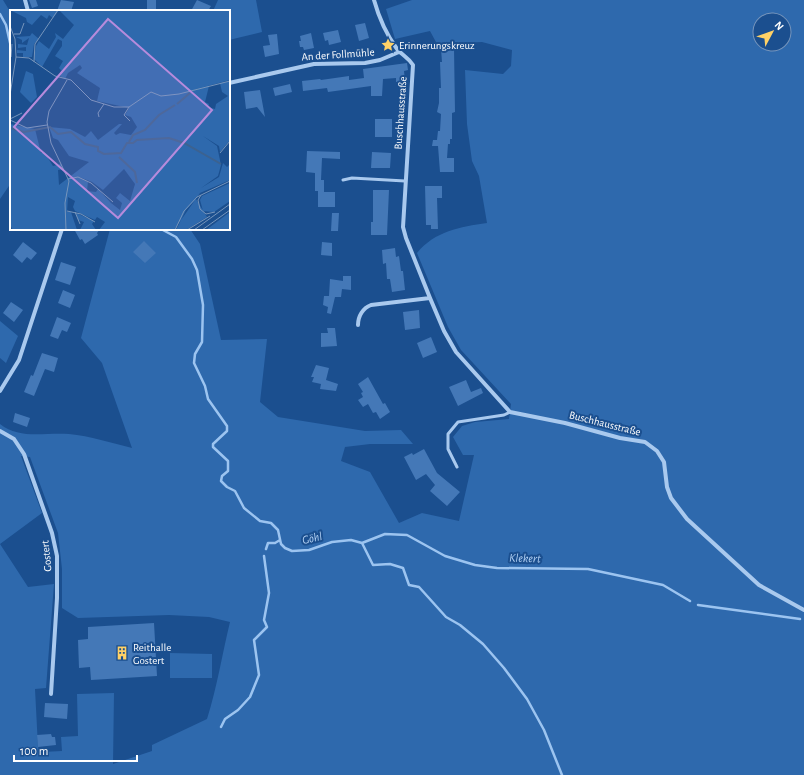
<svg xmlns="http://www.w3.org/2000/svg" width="804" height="775" font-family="'Alegreya Sans',sans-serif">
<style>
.green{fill:#2e69ad;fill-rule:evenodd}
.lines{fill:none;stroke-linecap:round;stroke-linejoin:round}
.stream{stroke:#9cc4f0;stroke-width:2.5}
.building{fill:#4478b7}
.lane{stroke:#a9c9ee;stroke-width:3}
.street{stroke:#a9c9ee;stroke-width:4}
.labels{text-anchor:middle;stroke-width:4;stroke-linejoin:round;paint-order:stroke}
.poi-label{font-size:11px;fill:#fff;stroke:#1b4f8f;text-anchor:start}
.street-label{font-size:11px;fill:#fff;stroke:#1b4f8f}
.water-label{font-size:12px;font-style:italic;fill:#b5d3f5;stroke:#1b4f8f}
.inset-river{fill:none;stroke:#3c6290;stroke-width:2}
.inset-road{fill:none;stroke:#7695bc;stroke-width:1}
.view{fill:#b68bdc;fill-opacity:0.15;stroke:#b68bdc;stroke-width:2}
.inset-edge{fill:none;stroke:#fff;stroke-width:2}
</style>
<rect width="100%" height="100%" fill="#1b4f8f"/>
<path class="green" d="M0 0H3L11 13V183L0 199Z
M218 0H256L262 32 229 40V11H213Z
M412 0H804V775H0V424C20 440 45 432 69 434 90 436 112 443 132 448L102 363 81 338 110 229H190L200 244 221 340 267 339 260 402 278 417 365 431 401 430 413 444H370L345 447 341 461 370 472 399 523 422 513 459 521 474 455H463L453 437 462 426 475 422 509 419 511 404 461 350 448 327 417 253C435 231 460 227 487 223L479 176 472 161 467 124 465 70 503 74 511 66 512 50 482 42 437 44 430 31 395 39 386 9ZM760 20H784V44H760ZM21 456 30 457 58 533 62 569V608L78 618 169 615 209 617 230 622C222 655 217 687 207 719L152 745V751L113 764 114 693 77 694 78 736 61 737 62 751 42 752 38 747 35 689 46 688 54 584 28 587 0 544 42 513Z
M0 321 18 336 6 363 0 358Z
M170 653 212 654V678H170Z"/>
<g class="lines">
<path class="stream" d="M0 14 6 25 11 47
M161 229 176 237 192 259 197 270 203 305 202 342 195 354 194 363 205 386 208 399 227 426V431L213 444V447L228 461V471L222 476 221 481 227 487 235 491 244 508 260 521 271 523 278 530 281 544 285 548 292 551 309 550 332 542 351 540 362 543 373 565 390 564 403 568 409 585 419 587 446 617 460 625 483 644 504 668 527 699 544 730 562 775
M362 543 385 534 407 535 445 556 475 565 497 568 588 569 663 585 690 601
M266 549 268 543H275L280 540
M698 605 800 619
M221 727 225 719 238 710 250 697 259 675 254 640 267 627 264 620 269 593 264 556"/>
</g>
<path class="building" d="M29 0H36L38 6 32 8Z
M61 0 74 2 71 11H57Z
M147 0H156V11H147Z
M197 0 211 6 208 11H191Z
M365 23 369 38 359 41 355 25Z
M338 30 341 42 329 45 328 40 325 41 323 33Z
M311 33 314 48 304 50 303 47H300L299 41H301L300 36Z
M277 34 279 54 265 57 263 46 270 45 268 35Z
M454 48 455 112 452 113V139H450V144H448L447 158H454V172H440L438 146H432L433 140H437L438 131H440L441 114 437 112 439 103V88H441L440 62H442L441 49Z
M407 63 408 70 404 71 405 81 396 82V78L383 79 382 96H371V86L328 92 327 88 303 91 302 81 320 79 321 80 349 76V80L364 78 363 69Z
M290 84 292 92 275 96 273 88Z
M260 90 265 117 257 107 246 109 244 92Z
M375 119H392V137H375Z
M307 151 340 152V159L322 158 321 180H324V192H335V207H318V191H315V173L306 172Z
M372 152 391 153 390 168H371Z
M425 186H442V198H437L438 229H431V225H426Z
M373 190H389L387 235H371V222H373Z
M332 213H339L338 231H331Z
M74 229H100L97 233 98 235 85 244 82 239 80 240Z
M144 241 156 253 145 263 133 252Z
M23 242 37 253 31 260 27 257 22 263 13 255Z
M322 242 332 243V256L321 255Z
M395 248 396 257 399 256 401 271H403L405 290 392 292 390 279H387L386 263 383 264 382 250Z
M61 262 76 267 70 285 55 280Z
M343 276H351V290L342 289 341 297H335L331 314 327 313 328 307 323 305 324 296H329L330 279 343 281Z
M63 290 75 295 70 308 58 303Z
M11 302 23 310 14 322 3 313Z
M419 310 420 328 405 330 403 312Z
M57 317 71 323 67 332 62 330 58 339 50 336Z
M327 328H335L337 346 321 347V333H328Z
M431 337 437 352 423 358 417 343Z
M42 353 58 358 54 372 45 369 34 396 24 392 31 375 33 376Z
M316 365 329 368 326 380 338 384 336 391 320 389 321 384 312 382 314 377H311Z
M368 377 383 404 385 403 390 412 380 419 376 412 373 413 368 404 363 407 358 400 363 397 361 393 363 392 358 384Z
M466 380 471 392 481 388 483 393 458 406 449 387Z
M15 413 30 418 27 427 13 422Z
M424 449 437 473 460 492 447 506 430 491 435 485 426 474 416 480 404 457 412 453 413 455Z
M154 623 157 676 91 680 90 667 79 668 78 640 88 639V627Z
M45 703 68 704 67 719 44 717Z
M51 734 52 737H55L56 745 38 747 37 735Z"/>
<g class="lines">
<path class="lane" d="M343 180 352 178 405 181
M457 467 448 449V434L458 422 504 415 510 412"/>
<path class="street" d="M25 0 28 11
M374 0C379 18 386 34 397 49 403 56 408 57 413 65L403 227 406 238 430 298 444 331 456 352 510 412 565 423 620 438 645 442 657 451 664 462 667 487 671 498 687 519 759 585 804 610
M229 83 314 64 365 63 380 60 399 52
M358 325C358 316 363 308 371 305L430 298
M0 391 19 360 62 229
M0 431 14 439 24 454 52 533 57 556V598L51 694"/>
</g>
<defs>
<g id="sight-bare" transform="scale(1.08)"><path d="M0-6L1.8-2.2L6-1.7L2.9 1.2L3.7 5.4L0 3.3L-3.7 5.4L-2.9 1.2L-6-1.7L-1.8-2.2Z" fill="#ffd166" stroke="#1b4f8f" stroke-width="2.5" paint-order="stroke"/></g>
<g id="building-bare" transform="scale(1.08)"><path d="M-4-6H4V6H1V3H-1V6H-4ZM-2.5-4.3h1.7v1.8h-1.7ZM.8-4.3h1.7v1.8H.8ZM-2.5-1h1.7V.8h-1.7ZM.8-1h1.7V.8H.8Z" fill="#ffd166" stroke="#1b4f8f" stroke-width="2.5" paint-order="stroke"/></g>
</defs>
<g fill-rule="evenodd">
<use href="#sight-bare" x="388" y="45"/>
<use href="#building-bare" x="122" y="653"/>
</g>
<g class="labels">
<g class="poi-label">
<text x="399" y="49">Erinnerungskreuz</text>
<text x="133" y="651">Reithalle<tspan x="133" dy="13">Gostert</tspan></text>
</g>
<g class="street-label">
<text transform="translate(338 54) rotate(-4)" y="4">An der Follmühle</text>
<text transform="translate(400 113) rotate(-86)" y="4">Buschhausstraße</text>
<text transform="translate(605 423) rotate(14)" y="4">Buschhausstraße</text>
<text transform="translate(46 556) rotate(-96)" y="4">Gostert</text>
</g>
<g class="water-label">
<text transform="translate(312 538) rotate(-14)" y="4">Göhl</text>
<text transform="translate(525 558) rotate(2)" y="4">Klekert</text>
</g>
</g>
<g transform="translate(10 10)">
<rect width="220" height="220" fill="#1b4f8f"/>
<path d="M0 0H49L43 8 39 5 37 9 31 5 22 15 17 12 16 8ZM49 0H220V70L183 80 199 76 195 92 199 94 198 97 205 99 206 94 218 86 212 82 210 73 220 71V130L210 142 209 136 193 126 207 136 211 155 208 166 191 178 209 167 213 153 217 157 220 154V170L190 183 164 220H89L95 212 87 207 85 210 65 201 63 197 65 191 58 187 57 202H61L67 220H3L0 215V114L25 119 31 143 34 142 43 156 51 154 53 159 48 160 49 175 79 152 59 146 48 130 43 128 39 117 60 119 75 127 81 121 88 130 109 114H112L104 123 106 125 110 123 121 125 127 117 121 107 115 105 119 98 87 91 90 78 67 63 72 58 70 55 58 63 55 69 50 66 52 61 49 58 53 51 45 46 52 36V31L48 29 32 57 24 49 26 36 29 31 39 39 46 27 45 23 53 29 64 15ZM114 159 125 174 120 191 110 183 106 188 112 193 110 200 101 193 88 179 86 182 77 181 78 172 69 167 82 172 93 180ZM22 23 29 29 24 34 22 47H13V43H7V40L16 41V37L8 38V34L17 35 19 28 12 33V30L6 27 20 26ZM16 61 23 64 27 87 21 93 10 82ZM220 173V191L204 202 193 201 190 190 192 186ZM186 189 197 207 176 220H166L176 200ZM220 202V220H196ZM66 203 84 211 82 214 86 220H70L74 212 68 210Z" fill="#2e69ad" fill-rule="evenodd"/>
<path class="inset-river" d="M167 94 180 83M0 118 14 122 40 117 48 124 61 122 75 134 88 137V141L94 144 111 143 117 133H123L127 130 159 128 174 133 211 154M119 132 123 125 135 120 149 105 165 95M109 147 125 162 127 173"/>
<path class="inset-road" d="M0 16 5 29 6 47 0 85M4 24H10L14 13M1 47 2 34M6 47 19 48 45 66 61 70 81 90 104 97H119L141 82 151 86 169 84 220 71M24 52 25 34 48 0M119 97 114 105 120 111M89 107 88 103 94 94M0 109 12 103M0 110 17 118 37 115M210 143 220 131M58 169 68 167 81 173 103 192M191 185 188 190 190 199 196 204 205 202M57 201 71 204 85 212M65 202 70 214M56 220 55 193 59 171 41 133 37 112 39 101 57 70M165 220 174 201 187 187 220 171M177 220 200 206M184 220 220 194M192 220 220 200"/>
<path class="view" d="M98 9 202 100 108 208 4 117Z"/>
<rect width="220" height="220" class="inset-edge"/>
</g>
<g transform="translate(772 32) rotate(49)"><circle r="19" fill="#1b4f8f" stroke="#7695bc"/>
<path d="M0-3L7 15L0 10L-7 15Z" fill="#ffd166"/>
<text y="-6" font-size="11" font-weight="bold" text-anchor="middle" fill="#ffffff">N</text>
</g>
<path d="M14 755v6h123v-6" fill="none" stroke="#ffffff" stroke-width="2"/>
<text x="20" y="755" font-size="12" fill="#ffffff" stroke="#1b4f8f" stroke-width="3" paint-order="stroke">100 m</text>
</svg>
